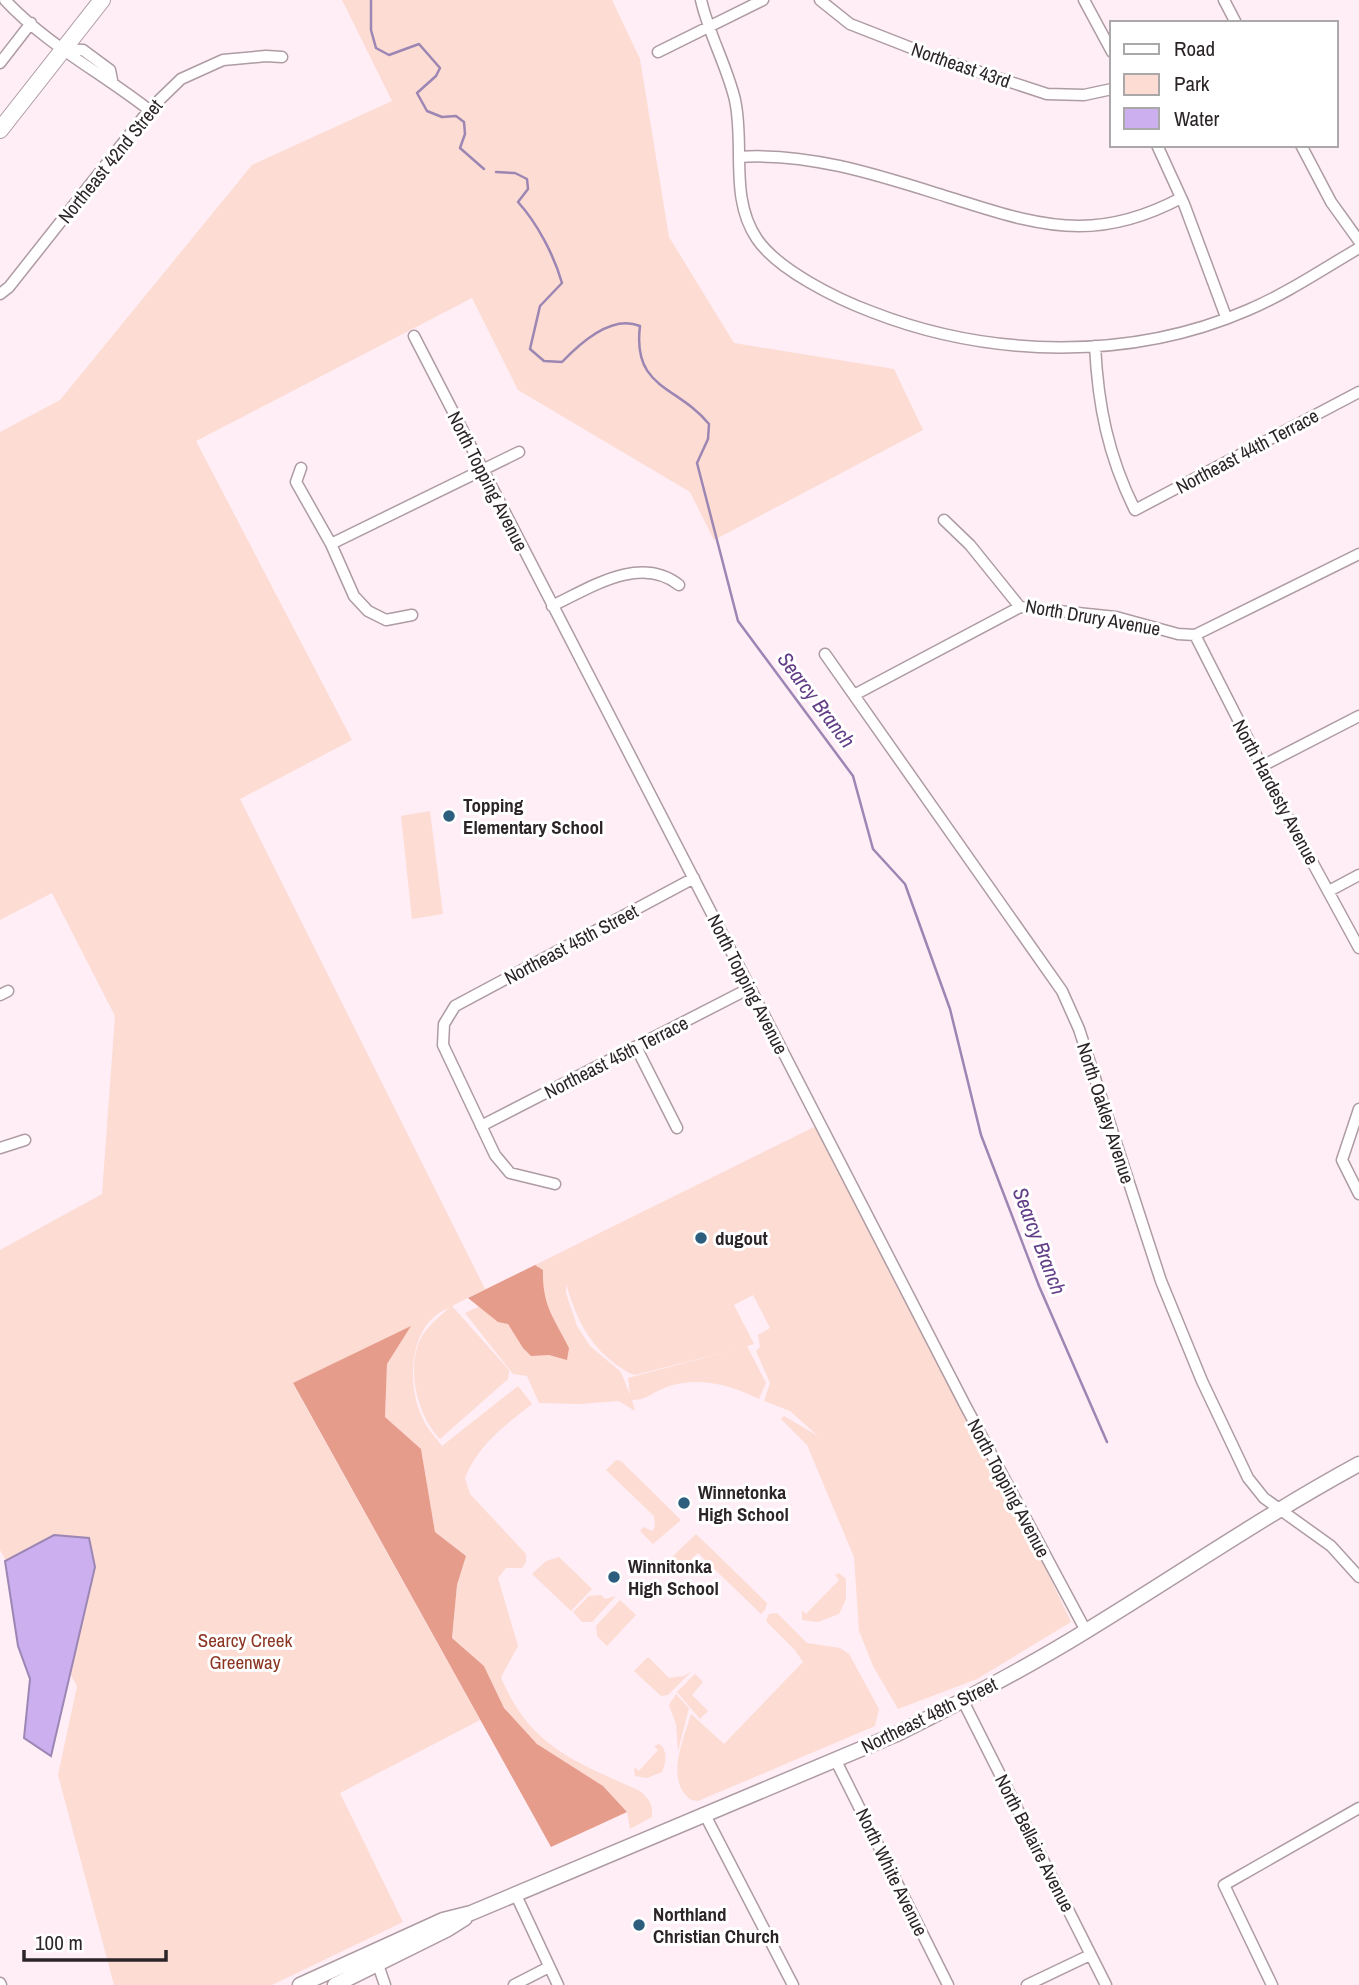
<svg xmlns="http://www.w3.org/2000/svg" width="1359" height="1985" font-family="'Archivo Narrow',sans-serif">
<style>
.green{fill:#fddcd3;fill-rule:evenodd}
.forest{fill:#e69c8b}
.water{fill:#ccafee;stroke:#9c86b3;stroke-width:2}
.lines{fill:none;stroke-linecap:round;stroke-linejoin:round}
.stream{stroke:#9c86b3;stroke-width:2.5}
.minor-casing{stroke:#ae9ba3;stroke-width:13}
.tertiary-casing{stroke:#ae9ba3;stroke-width:17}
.secondary-casing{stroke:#ae9ba3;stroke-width:18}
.minor{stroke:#fff;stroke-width:10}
.tertiary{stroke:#fff;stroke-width:14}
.secondary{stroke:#fff;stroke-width:16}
.poi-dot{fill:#2e5e7d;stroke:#fff;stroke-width:2.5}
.labels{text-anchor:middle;stroke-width:6;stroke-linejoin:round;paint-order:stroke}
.street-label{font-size:19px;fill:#2c2528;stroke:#fff}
.poi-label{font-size:19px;font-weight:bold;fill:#2c2528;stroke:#fff;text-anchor:start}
.park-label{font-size:19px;fill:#8c3522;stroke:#fff}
.water-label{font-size:21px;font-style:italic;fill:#633e88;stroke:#fff}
</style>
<rect width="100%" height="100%" fill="#ffeef6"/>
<path class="green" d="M342 0H612L640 59 669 237 734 343 894 369 923 430 714 540 690 492 518 390 472 298 196 441 352 740 240 799 485 1289 452 1306 509 1370 508 1379 440 1439C417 1415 405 1366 422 1336 429 1325 440 1316 449 1308 408 1323 406 1386 423 1419 427 1429 436 1438 442 1446L518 1386 532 1404C505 1425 477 1446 465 1478L470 1494 526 1554V1562L522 1568H506L498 1578 518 1646 501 1677C529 1747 576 1762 640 1791 649 1799 653 1804 652 1817L630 1829 627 1812 603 1786 537 1744 504 1708 484 1666 452 1638 457 1585 466 1556 435 1532 421 1449 385 1417 387 1364 410 1327 293 1384 480 1720 340 1793 403 1922 272 1985H114L58 1775 77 1686 0 1550V1250L102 1194 115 1016 52 893 0 920V432L60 400 252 165 392 101Z
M430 811 443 914 412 919 401 816Z
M816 1126 1036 1548 1071 1622 977 1679 898 1709 873 1666 859 1631 854 1557 807 1445 781 1419 784 1416 818 1436 790 1411 764 1401 770 1383 756 1351 760 1347 758 1335 770 1328 753 1295 734 1305 754 1344 747 1346 766 1383 759 1399C729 1384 694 1375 662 1389 650 1394 646 1400 632 1400L635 1411 619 1401 580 1404 539 1403 527 1376 513 1374 465 1313 543 1277V1270L535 1265ZM566 1284C578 1324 592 1351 629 1373L635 1375 737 1349 628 1378 630 1395 621 1372 590 1346 577 1326 566 1293Z
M616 1460 621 1461 681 1520 653 1544 640 1531 643 1527 652 1531 655 1527 654 1516 606 1470Z
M696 1534 767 1603 765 1610 761 1614 698 1553 680 1570 669 1560Z
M559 1557 592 1589 571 1611 532 1574 546 1561Z
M839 1573 846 1579V1599L839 1614 818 1622 802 1620V1610L806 1614 839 1580 835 1575Z
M601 1595 605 1599 616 1596 592 1622H582L573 1612 589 1596Z
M620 1600 636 1615 607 1646 597 1636 596 1626Z
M777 1613 807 1643 840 1648 849 1654 879 1709 875 1726 698 1801 691 1800C664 1780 684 1739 691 1714L724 1744 803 1662 795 1650 766 1621 769 1614Z
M648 1657 669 1678 684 1676 692 1671 668 1695 661 1696 634 1671Z
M695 1674 703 1682 692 1695 708 1711 700 1719 677 1692Z
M676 1694 689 1708 678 1751 676 1724 669 1705Z
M659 1744C668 1749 666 1763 662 1772L647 1778 635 1776 634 1767 639 1771 658 1750 654 1746Z"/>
<path class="forest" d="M535 1265 543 1270C542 1306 554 1318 569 1348L567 1360 549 1355 531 1356 523 1348 508 1324 498 1322 468 1298Z
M411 1326 387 1364 385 1417 421 1449 435 1532 466 1556 457 1585 452 1638 484 1666 504 1708 537 1744 603 1786 627 1812 551 1847 293 1383Z"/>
<path class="water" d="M54 1535 89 1538 95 1567 51 1756 24 1738 30 1679 18 1646 5 1561Z"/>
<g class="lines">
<path class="stream" d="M371 0V30L376 48 389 55 419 44 440 68 436 76 417 93 427 111 442 117 456 116 464 122 465 134 460 148 484 169
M496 172 515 173 527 179 528 189 518 202C537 223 554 255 562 283L540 306 530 349 544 361 562 362C580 343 612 314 640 326 632 389 677 385 709 424L708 439 697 463 738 621 853 776 873 849 905 884 950 1009 981 1135 1039 1286 1107 1442"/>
<g class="minor-casing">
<path id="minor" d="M5 0C47 45 102 73 149 110
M701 0C709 35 727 66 735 100 745 146 729 198 757 239 778 270 837 299 872 312 990 358 1131 361 1248 310 1286 294 1323 269 1359 248
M820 0 850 24 937 58 1047 94 1084 95 1112 89
M1084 0 1112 52
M1224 0 1236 23
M63 49 83 50 110 70 112 80
M658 52 763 0
M0 63 31 23
M1157 145 1184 204 1226 317
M1301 145 1331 202 1359 241
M739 157C810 152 881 176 948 197 990 210 1034 226 1079 226 1116 226 1149 215 1181 198
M0 294 9 287 149 110 181 79 223 60 266 56 282 57
M414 336 965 1405 1086 1631
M1095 346C1098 405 1108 456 1135 510L1359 392
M301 468 296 482 331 544 354 596 368 611 386 620 412 615
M944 520 970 545 1020 607 1116 617 1178 634 1195 635 1359 554
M331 544 519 452
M552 606C590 588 640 554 679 585
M1195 635 1285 812 1359 948
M825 654 1062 991 1079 1029 1161 1281 1202 1381 1248 1478 1264 1498 1331 1546 1359 1577
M854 695 1020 607
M1262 766 1359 716
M1329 891 1359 875
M0 995 8 991
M636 1047 677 1128
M1359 1109 1342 1160 1359 1194
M481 1126 750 988
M0 1148 25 1140
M555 1184 510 1173 495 1155 443 1045 444 1024 455 1006 694 878
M963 1701 1106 1985
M835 1759 948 1985
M704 1813 793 1985
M515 1893 558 1985
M376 1959 385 1985
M0 1983 1 1985
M514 1985 549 1967
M1027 1985 1090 1955
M1272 1985 1224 1885 1359 1808"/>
</g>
<g class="tertiary-casing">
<path id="tertiary" d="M300 1985 443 1920 471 1913 899 1733C963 1701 1026 1668 1086 1631 1178 1575 1265 1515 1359 1464
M335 1985 446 1930 465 1918"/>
</g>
<g class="secondary-casing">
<path id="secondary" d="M0 130 102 0"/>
</g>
<use href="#minor" class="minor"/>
<use href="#tertiary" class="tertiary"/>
<use href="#secondary" class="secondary"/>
</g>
<g class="poi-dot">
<circle cx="449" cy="816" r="7"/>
<circle cx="701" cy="1238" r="7"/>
<circle cx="684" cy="1503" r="7"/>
<circle cx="614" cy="1577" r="7"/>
<circle cx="639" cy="1925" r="7"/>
</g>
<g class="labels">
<g class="street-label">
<text transform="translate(961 65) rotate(19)" y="7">Northeast 43rd</text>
<text transform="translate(110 161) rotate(-51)" y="7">Northeast 42nd Street</text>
<text transform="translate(1247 451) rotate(-28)" y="7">Northeast 44th Terrace</text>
<text transform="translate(488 481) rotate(63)" y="7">North Topping Avenue</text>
<text transform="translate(1093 617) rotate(10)" y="7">North Drury Avenue</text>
<text transform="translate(1276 792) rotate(62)" y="7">North Hardesty Avenue</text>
<text transform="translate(571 944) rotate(-28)" y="7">Northeast 45th Street</text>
<text transform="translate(748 984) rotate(63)" y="7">North Topping Avenue</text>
<text transform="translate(616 1057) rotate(-27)" y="7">Northeast 45th Terrace</text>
<text transform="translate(1106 1113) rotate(72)" y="7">North Oakley Avenue</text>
<text transform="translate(1009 1488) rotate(62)" y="7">North Topping Avenue</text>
<text transform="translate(929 1715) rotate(-26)" y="7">Northeast 48th Street</text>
<text transform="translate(1035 1843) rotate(63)" y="7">North Bellaire Avenue</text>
<text transform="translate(892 1872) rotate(64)" y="7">North White Avenue</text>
</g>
<g class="poi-label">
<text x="463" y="812">Topping<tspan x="463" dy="22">Elementary School</tspan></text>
<text x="715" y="1245">dugout</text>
<text x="698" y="1499">Winnetonka<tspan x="698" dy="22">High School</tspan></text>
<text x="628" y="1573">Winnitonka<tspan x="628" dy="22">High School</tspan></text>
<text x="653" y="1921">Northland<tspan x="653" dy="22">Christian Church</tspan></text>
</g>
<g class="park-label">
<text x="245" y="1647">Searcy Creek<tspan x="245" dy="22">Greenway</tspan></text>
</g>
<g class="water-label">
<text transform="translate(816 700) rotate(53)" y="7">Searcy Branch</text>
<text transform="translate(1039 1241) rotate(69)" y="7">Searcy Branch</text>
</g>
</g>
<rect x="1110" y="21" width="228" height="126" fill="#ffffff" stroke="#aba8a9" stroke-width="2"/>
<rect x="1124" y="44" width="35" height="10" fill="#ffffff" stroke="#aba8a9" stroke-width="2"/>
<text x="1174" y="56" font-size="21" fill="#2c2528">Road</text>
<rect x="1124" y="74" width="35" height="21" fill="#fddcd3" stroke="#aba8a9" stroke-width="2"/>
<text x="1174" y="91" font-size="21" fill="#2c2528">Park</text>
<rect x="1124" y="108" width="35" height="21" fill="#ccafee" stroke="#aba8a9" stroke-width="2"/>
<text x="1174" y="126" font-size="21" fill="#2c2528">Water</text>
<path d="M24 1950v10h142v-10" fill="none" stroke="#2c2528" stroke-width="3.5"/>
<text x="35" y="1950" font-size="21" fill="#2c2528" stroke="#ffffff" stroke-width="5" paint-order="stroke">100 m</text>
</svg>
